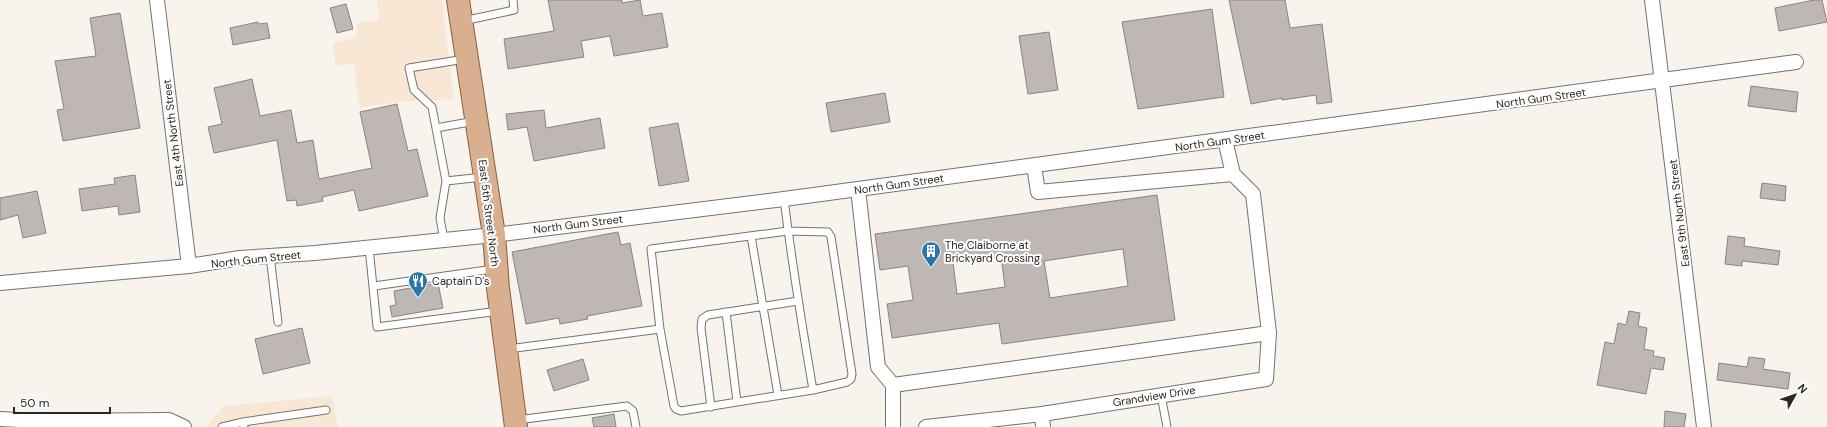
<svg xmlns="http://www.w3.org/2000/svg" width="1827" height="427" font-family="'DM Sans',sans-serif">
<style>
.commercial{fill:#f9e7d6}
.building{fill:#beb7b3;stroke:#8b8481;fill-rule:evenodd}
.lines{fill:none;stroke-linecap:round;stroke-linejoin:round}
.lane-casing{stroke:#77726d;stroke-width:9}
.street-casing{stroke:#77726d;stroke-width:16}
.primary-casing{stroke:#8a5d3a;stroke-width:24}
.lane{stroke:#fff;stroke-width:7}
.street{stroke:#fff;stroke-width:14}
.primary{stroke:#d8af8f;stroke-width:22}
.labels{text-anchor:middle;stroke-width:4;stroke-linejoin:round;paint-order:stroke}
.street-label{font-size:11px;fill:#292725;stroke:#fff}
.poi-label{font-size:11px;fill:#292725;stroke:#fff;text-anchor:start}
</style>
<rect width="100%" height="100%" fill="#f8f3ed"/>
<path class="commercial" d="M377 0H442L454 99 397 102 359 108 354 63 335 66 333 43 357 37 356 23 379 20Z
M332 396 338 427H206L223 406Z"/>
<path class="building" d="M548 0H622V3L640 0 643 16 662 13 668 47 614 56 610 36 581 41 584 57 508 69 504 39 554 31Z
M1229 0H1285L1290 28 1322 24 1332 102 1317 104 1316 95 1282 100V98L1251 104Z
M1814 0H1822L1827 22 1779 31 1775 8Z
M346 4 353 29 337 33 330 8Z
M1212 9 1224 97 1138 109 1122 22Z
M120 13 140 128 63 141 57 110 64 109 55 61 96 56 90 18Z
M258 22 259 24 267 23 270 38 233 45 230 28Z
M1049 32 1058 90 1028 94 1019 36Z
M252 79 260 116 291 110 297 143 313 140 319 179 372 168 360 112 397 104 408 151 417 149 428 196 359 211 354 190 322 197 323 201 297 206 296 200 287 201 277 140 214 153 208 127 222 124 214 88Z
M1751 86 1798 92 1796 112 1748 106Z
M885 93 890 122 831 132 826 103Z
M544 110 546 128 600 118 605 148 534 161 527 127 508 130 506 114Z
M678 123 689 181 659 186 649 128Z
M135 175 140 212 119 215 118 206 82 211 79 189 115 184 114 178Z
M1762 183 1786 186 1785 201 1760 198Z
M37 191 46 233 23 238 18 215 0 220V198Z
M1157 195 1175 320 1002 344 999 323 892 338 887 304 913 300 908 266 880 270 875 234ZM1123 249 1128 286 1050 298 1044 261ZM1001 256 1005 287 957 294 953 262Z
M618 232 621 245 630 243 642 306 587 316 588 319 560 324 559 318 526 324 512 252Z
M1728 236 1745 238 1744 246 1780 251 1778 265 1742 261V266L1725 264Z
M438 283 443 308 392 317 390 306 396 305 394 291Z
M1629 311 1640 313 1638 326 1647 328 1644 349 1654 351 1653 356 1665 358 1663 370 1651 368 1646 394 1597 385 1605 342 1614 344 1618 323 1626 325Z
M302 328 310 363 263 374 255 339Z
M1749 357 1765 359 1763 369 1790 373 1788 389 1717 380 1719 363 1747 367Z
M583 359 589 380 554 391 547 370Z
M1665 411 1686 414 1684 427H1664Z
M614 414 616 427H594L592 418Z"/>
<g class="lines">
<g class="lane-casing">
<path id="lane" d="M463 21 514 10 513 0
M436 128 475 121
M446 181 483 177
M784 199C792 263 802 326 813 390L681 411 676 409 674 406 660 329 651 249 788 231 828 232 831 237 852 374 851 379 847 382 813 390
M751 236 778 395
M444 240 440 218 446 181 432 107 414 90 409 68 465 59
M369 247 377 327 499 311
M270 256 278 322
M374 286 494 269
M726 312 737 402
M508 349 660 329
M1161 395 1167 427
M711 407 701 328 702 319 708 315 798 301
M517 420 627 406 633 411 636 427
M243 422 326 410
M222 427 243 422 244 427"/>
</g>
<g class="street-casing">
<path id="street" d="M157 0 189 266
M1652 0 1704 427
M1225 140 1233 174 1253 194 1269 333
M1034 166 1038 192 1233 174
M858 189 878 367 893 385V427
M0 283 189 266 240 258 315 253 494 235 784 199 1796 62
M893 385 1269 333 1266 379 1042 414
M0 419 39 421 169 420 184 427
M926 427 1042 414 1043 427"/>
</g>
<g class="primary-casing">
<path id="primary" d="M458 0 494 235 498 288 516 427"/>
</g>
<use href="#lane" class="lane"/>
<use href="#street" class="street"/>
<use href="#primary" class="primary"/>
</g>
<defs>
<g id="building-pin" transform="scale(1)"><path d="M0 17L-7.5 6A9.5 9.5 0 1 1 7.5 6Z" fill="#2976a9" stroke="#fff"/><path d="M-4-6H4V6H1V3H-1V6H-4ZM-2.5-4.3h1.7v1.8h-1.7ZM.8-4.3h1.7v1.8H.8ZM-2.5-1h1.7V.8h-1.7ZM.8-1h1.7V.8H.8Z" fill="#fff"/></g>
<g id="restaurant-pin" transform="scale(1)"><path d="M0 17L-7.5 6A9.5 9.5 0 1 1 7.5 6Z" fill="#2976a9" stroke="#fff"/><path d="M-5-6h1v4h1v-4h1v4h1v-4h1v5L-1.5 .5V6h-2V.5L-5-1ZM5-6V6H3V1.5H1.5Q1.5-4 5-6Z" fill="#fff"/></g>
</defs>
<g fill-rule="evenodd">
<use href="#building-pin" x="931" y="251"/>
<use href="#restaurant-pin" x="418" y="281"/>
</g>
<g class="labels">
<g class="street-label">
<text transform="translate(1541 98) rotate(-8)" y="4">North Gum Street</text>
<text transform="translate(173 133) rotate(-97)" y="4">East 4th North Street</text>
<text transform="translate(1220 141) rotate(-8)" y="4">North Gum Street</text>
<text transform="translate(899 184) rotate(-8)" y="4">North Gum Street</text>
<text transform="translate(489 213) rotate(83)" y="4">East 5th Street North</text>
<text transform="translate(1679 213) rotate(-97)" y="4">East 9th North Street</text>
<text transform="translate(578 224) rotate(-7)" y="4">North Gum Street</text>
<text transform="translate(256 259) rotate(-6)" y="4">North Gum Street</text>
<text transform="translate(1154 396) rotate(-9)" y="4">Grandview Drive</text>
</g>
<g class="poi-label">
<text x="945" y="249">The Claiborne at<tspan x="945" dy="13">Brickyard Crossing</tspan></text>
<text x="432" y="285">Captain D's</text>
</g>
</g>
<g transform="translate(1795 395) rotate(50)" stroke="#ffffff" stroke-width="3" paint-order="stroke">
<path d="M0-3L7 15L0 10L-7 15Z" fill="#292725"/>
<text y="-6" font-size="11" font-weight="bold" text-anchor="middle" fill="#292725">N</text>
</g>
<path d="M14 407v6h96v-6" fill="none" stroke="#292725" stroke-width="2"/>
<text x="20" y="407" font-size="12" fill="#292725" stroke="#ffffff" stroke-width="3" paint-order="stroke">50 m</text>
</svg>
